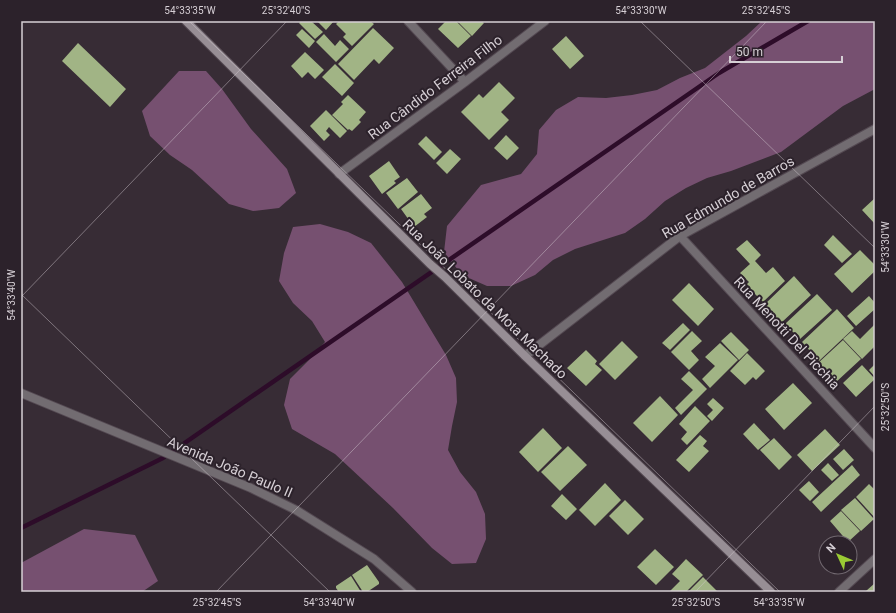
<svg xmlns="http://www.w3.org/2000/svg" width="896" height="613" font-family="Roboto,sans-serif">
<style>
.forest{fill:#765070}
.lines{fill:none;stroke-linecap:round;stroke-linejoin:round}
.stream{stroke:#2d0c29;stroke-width:4.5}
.building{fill:#a1b485}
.minor-casing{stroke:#544952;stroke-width:10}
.secondary-casing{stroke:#544952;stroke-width:10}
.minor{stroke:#726c71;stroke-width:8}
.secondary{stroke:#978e95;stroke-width:8}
.ticks{fill:none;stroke:#d6cfd5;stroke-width:1;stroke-opacity:0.45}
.labels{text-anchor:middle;stroke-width:4;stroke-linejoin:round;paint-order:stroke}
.street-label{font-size:14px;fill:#d6cfd5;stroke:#2c222b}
.neatline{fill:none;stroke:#d6cfd5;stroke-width:1.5}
.ticks-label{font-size:10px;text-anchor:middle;fill:#d6cfd5}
</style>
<rect width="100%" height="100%" fill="#372c35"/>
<path class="forest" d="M762 21H875V89L843 106 781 152 731 171 707 178 686 188 665 201 645 219 625 233 575 249 553 260 535 275 511 286H487L462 275 444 252 447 226 481 185 521 174 537 154 539 130 556 110 578 97 606 98 632 95 657 90 680 78 705 68 746 36Z
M179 71H206L222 89 251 129 287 169 296 193 279 208 253 211 229 204 192 170 170 155 150 136 142 111Z
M320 224 348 232 371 243 402 282 446 355 456 378 457 402 452 426 448 450 460 472 476 492 485 514 486 539 476 563 452 564 432 548 393 508 335 454 292 429 284 405 290 379 309 360 325 342 312 321 293 303 279 281 284 253 293 227Z
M84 529 135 535 158 581 142 592H21V563Z"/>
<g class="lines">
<path class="stream" d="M21 528 163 458 719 73 808 21"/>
</g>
<path class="building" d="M301 21H311L323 32 315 39 299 23Z
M317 21H334L326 30Z
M339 21H370L374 24 352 46 343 37 346 34 336 24Z
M446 21H456L471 36 458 48 438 29Z
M457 21H481L484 23 472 36Z
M373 28 394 48 379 64 374 59 354 80 338 64Z
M302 29 315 41 309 48 296 35Z
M324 34 335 46 340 40 349 49 336 62 316 42Z
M566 36 584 56 570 69 552 49Z
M78 43 126 89 110 107 62 61Z
M305 52 324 70 315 79 308 72 302 78 291 66Z
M335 64 354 83 342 96 322 77Z
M499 82 515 98 501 112 509 120 489 140 461 112 479 94 483 98Z
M348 95 366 112 359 120 361 122 352 131 349 129 348 130 332 115 343 104 341 102Z
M326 110 347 131 340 138 329 127 326 131 330 135 324 141 310 126Z
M506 135 519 148 507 160 494 148Z
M426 136 442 152 434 160 418 144Z
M450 149 461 159 447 174 436 163Z
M389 161 400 177 394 181 396 183 382 194 369 176Z
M407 178 418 192 398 209 386 193Z
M421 194 432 208 424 214 427 217 414 227 401 209Z
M875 198V224L862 210Z
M833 235 852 254 842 263 824 245Z
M747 240 761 255 755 261 766 273 773 267 785 281 763 302 746 285 749 282 740 273 750 264 736 249Z
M860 250 875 265V271L852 293 834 274Z
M794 276 811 295 781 323 764 305Z
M689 283 714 309 698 326 672 300Z
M817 294 832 310 800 339 785 324Z
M869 296 875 303V309L856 326 847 316Z
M837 309 854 328 819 361 802 342Z
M683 323 690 330 670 350 662 343Z
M874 325 875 346 862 359 843 339 852 331 860 339Z
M692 331 702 341 691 351 699 360 689 370 671 352Z
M731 332 749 350 739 360 721 341Z
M843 340 861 359 835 383 817 364Z
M622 341 638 357 615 380 599 364Z
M720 343 738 360 710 388 702 379 715 366 705 357Z
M586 350 597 361 595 364 602 370 586 386 567 368Z
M747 353 765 371 756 380 753 377 745 385 730 371Z
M875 364V377L869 370Z
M862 365 875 379 856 397 843 383Z
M689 371 707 389 681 415 675 408 693 390 681 379Z
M793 383 812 403 784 430 765 409Z
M660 396 678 415 652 442 633 423Z
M713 398 724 408 712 421 707 416 713 410 707 404Z
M695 406 710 421 687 445 681 439 687 432 679 424Z
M754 423 770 440 758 450 743 434Z
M543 428 562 448 538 472 519 452Z
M825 429 840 445 812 471 797 455Z
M700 435 707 441 703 446 709 451 689 472 676 460Z
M774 438 792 457 779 470 760 450Z
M568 446 587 465 560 491 541 472Z
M844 449 854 460 843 470 833 459Z
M828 463 839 475 832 481 821 470Z
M852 465 860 475 821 512 812 502Z
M809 481 819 492 810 501 799 490Z
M605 483 621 500 595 526 579 510Z
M869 484 875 490V518L856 497Z
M562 494 577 509 566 520 551 506Z
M855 498 874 519 861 531 841 510Z
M625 500 644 519 628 535 609 516Z
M841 511 860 531 848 542 830 521Z
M655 549 674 567 656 585 637 567Z
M686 559 703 575 686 592H669L680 581 672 574Z
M367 565 379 582V584L367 592H363L352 575Z
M351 576 361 592H339L336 588V586Z
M703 577 718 592H688Z
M875 583V592H866V591Z"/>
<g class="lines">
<g class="minor-casing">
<path id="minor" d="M408 21 465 82
M339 174 465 82 545 21
M680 236 875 448
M525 356 680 236 875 129
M21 393 251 488 296 510 374 559 412 592
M839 592 875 559"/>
</g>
<g class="secondary-casing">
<path id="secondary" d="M186 21 430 264 445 277 525 356 771 592"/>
</g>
<use href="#minor" class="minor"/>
<use href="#secondary" class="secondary"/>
</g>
<path class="ticks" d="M189 21 780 592M640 21 875 248M21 294 330 592M21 297 287 21M216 592 767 21M695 592 875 406"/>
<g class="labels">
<g class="street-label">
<text transform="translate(435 87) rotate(-37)" y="5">Rua Cândido Ferreira Filho</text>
<text transform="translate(728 197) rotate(-30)" y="5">Rua Edmundo de Barros</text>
<text transform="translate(485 299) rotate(44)" y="5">Rua João Lobato da Mota Machado</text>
<text transform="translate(787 333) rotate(47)" y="5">Rua Menotti Del Picchia</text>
<text transform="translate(230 467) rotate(23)" y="5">Avenida João Paulo II</text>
</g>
</g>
<rect width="896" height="613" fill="none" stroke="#2c222b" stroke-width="44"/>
<g transform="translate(838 555) rotate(314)"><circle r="19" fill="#2c222b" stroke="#70676f"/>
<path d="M0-3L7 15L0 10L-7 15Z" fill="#9acb34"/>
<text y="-6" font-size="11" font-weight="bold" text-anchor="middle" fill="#d6cfd5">N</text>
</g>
<path d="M730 56v6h112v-6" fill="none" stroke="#d6cfd5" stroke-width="2"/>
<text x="736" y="56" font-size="12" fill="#d6cfd5" stroke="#2c222b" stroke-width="3" paint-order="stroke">50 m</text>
<rect x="22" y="22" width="852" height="569" class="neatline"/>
<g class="ticks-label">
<text x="190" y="14">54°33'35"W</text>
<text x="286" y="14">25°32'40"S</text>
<text x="641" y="14">54°33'30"W</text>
<text x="766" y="14">25°32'45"S</text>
<text transform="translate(885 247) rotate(-90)" y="4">54°33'30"W</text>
<text transform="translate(11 295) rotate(-90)" y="4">54°33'40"W</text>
<text transform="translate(885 407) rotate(-90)" y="4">25°32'50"S</text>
<text x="217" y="606">25°32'45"S</text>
<text x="329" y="606">54°33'40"W</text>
<text x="696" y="606">25°32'50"S</text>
<text x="779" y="606">54°33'35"W</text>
</g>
</svg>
